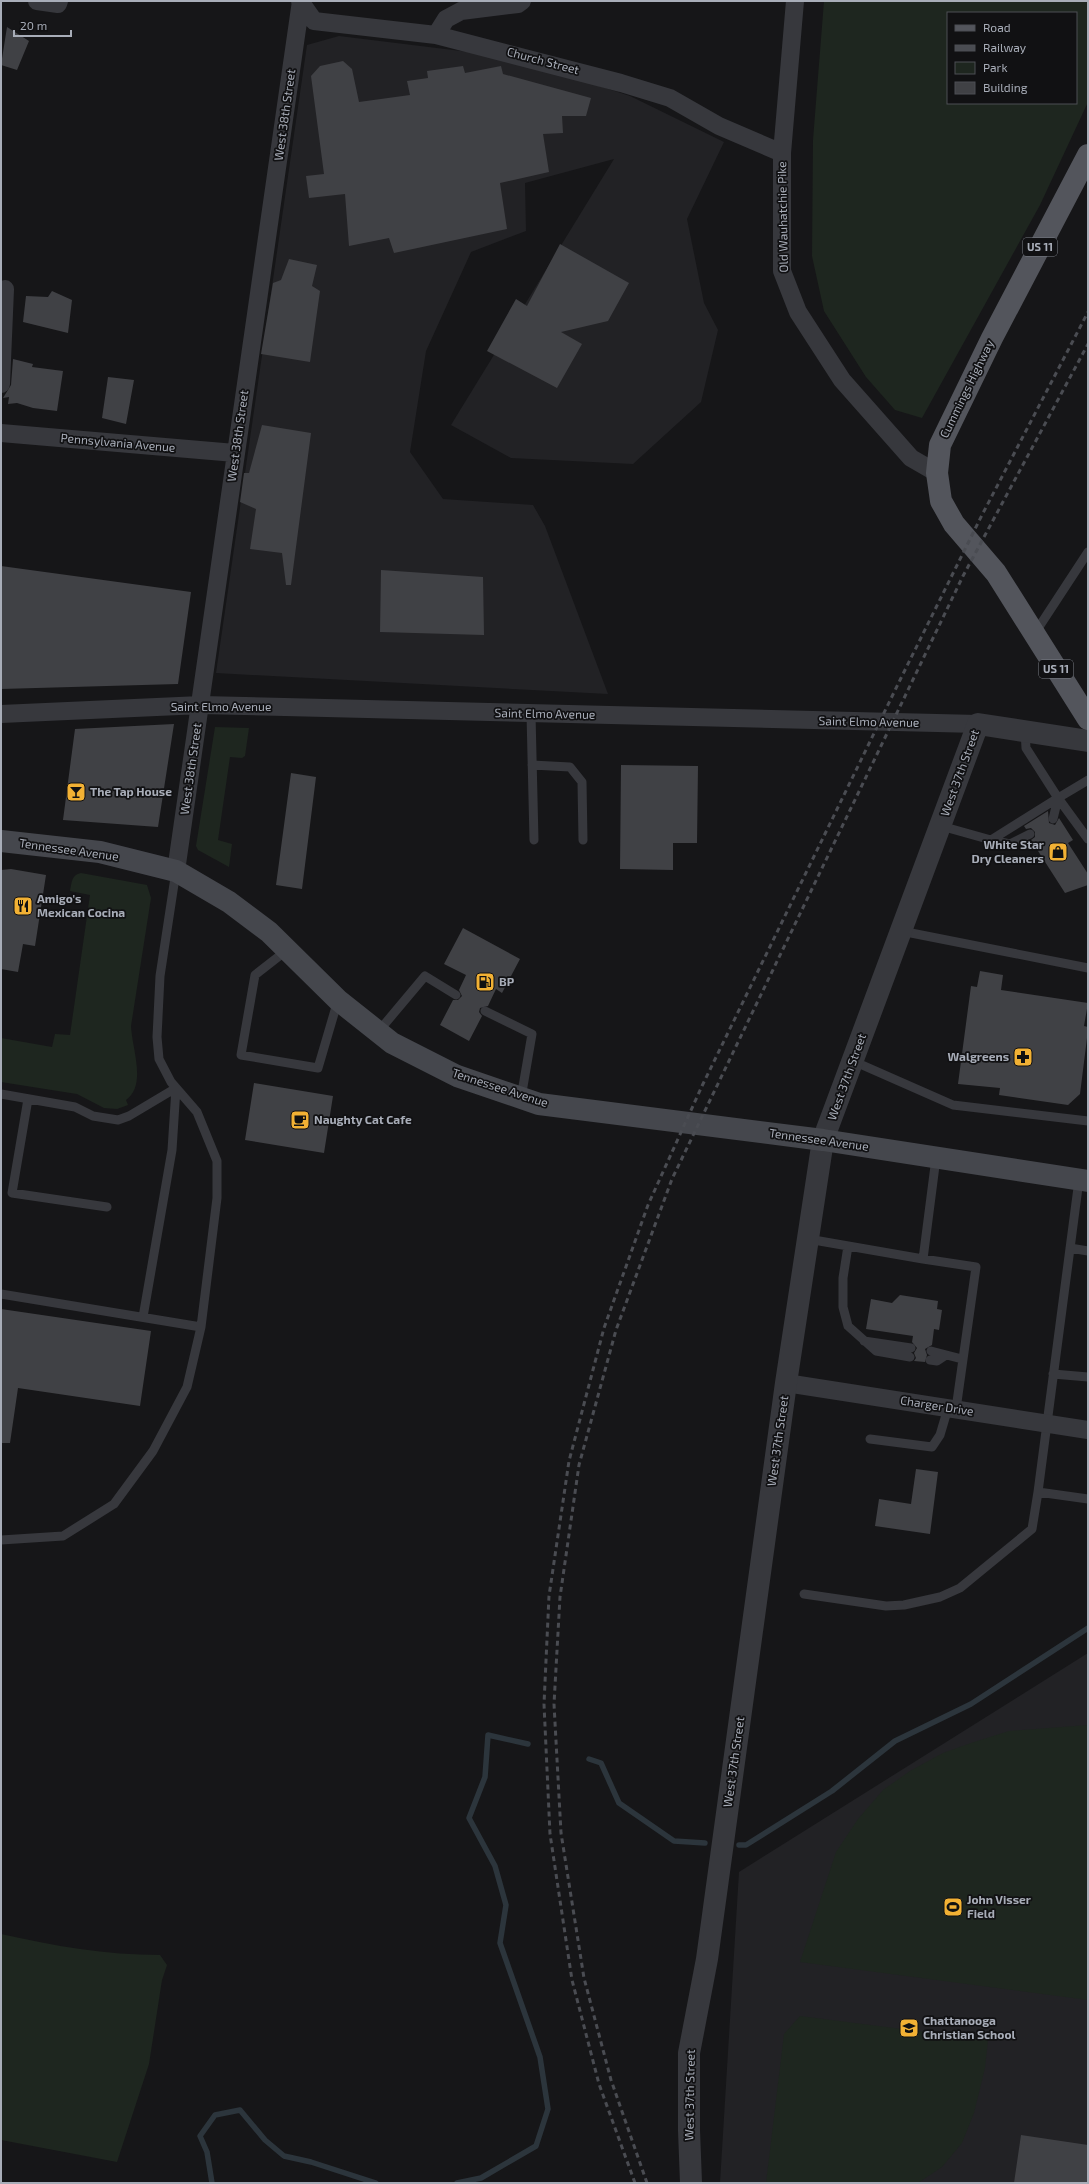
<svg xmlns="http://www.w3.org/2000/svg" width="1089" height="2184" font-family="'Exo 2',sans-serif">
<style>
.built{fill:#222225}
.green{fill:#1e261f;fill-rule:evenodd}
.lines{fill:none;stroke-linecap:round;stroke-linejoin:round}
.stream{stroke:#2c353c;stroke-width:5.5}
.building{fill:#404145}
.service{stroke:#37383d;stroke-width:9}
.minor{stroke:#37383d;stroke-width:18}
.tertiary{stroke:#37383d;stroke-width:22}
.secondary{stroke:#45474d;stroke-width:22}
.primary{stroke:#53555c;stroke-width:22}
.rail{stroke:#4a4c52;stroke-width:3;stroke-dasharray:5 4;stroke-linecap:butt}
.labels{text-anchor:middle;stroke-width:3.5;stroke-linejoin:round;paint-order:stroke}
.shield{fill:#111113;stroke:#7b7e86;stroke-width:1}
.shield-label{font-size:11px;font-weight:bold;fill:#a8adb8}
.street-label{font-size:12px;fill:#a8adb8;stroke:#111113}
.poi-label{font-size:12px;font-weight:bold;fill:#a8adb8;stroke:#111113;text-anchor:start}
</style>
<rect width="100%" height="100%" fill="#161618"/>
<path class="built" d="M339 36 510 57 630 96 724 142 687 219 704 303 718 330 701 402 633 464 511 458 451 425 614 159 525 183 526 231 471 252 426 351 410 452 443 499 533 505 545 526 608 694 216 673 307 45Z
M1088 1653V2183H720L739 1872Z"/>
<path class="green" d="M824 1H1088V102L1040 205 922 418 895 410 866 377 824 311 812 256 813 140ZM948 13H1076V103H948Z
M215 727 249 728 245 756 242 758 230 757 218 840 232 844 229 867 198 850 196 846Z
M81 873 147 885 151 898 131 1026C132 1049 147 1085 126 1100L128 1105 117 1109 104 1108 77 1094 1 1082V1038L52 1047 55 1034 70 1035 90 895 70 891C72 883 71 875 81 873Z
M1088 1725V2000L800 1962 836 1852 858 1819 883 1790 910 1771 943 1753 971 1743 1009 1731Z
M1 1934C54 1946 106 1955 160 1955L167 1965 162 1980 149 2064 117 2162 1 2140Z
M800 2016 988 2040 985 2068 974 2113 962 2143 942 2167 918 2183H766L784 2034Z"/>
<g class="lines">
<path class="stream" d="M589 1759 601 1763 619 1803 674 1841 705 1843
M739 1845H746L832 1791 895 1741 971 1704 1088 1628
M212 2183 207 2152 200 2136 215 2115 240 2110 265 2140 284 2156 311 2162 376 2183
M457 2183 481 2178 536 2146 548 2109 540 2057 500 1943 506 1905 495 1866 469 1818 485 1777 488 1735 528 1744"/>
</g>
<path class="building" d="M7 27 29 41 17 70 1 65Z
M343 61 352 69 359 102 410 95 407 81 428 78 427 71 463 66 465 73 501 66 503 74 591 98 586 116H562L563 133 543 134 549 172 500 183 507 229 394 253 389 238 349 246 345 194 309 198 306 176 324 174 311 76 320 66Z
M560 244 629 283 608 321 561 332 582 344 557 388 487 351 516 299 527 306Z
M289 259 317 265 312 286 320 291 310 362 261 354 273 283 281 280Z
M52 291 72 300 68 333 23 322 26 296 48 297Z
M13 359 33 364 32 367 63 371 57 411 33 408 17 403 8 404 9 397 3 398 11 385Z
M108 377 134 380 126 424 102 418Z
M262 425 311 433 291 585H286L282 553 250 549 256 509 240 502 244 473H249Z
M1 566 191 592 178 684 1 689Z
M381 570 483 577 484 635 380 632Z
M174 724 158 827 63 820 75 729Z
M621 765 698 766 697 843H673V870L620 869Z
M291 773 316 777 302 889 276 885Z
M1048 811 1049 823 1055 825 1059 818 1073 840 1068 843 1088 874V885L1065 893 1031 840 1035 837V832L1031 828 1026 829 1024 826Z
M11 869 46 875 35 946 23 944 18 972 1 969V870Z
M463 928 520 959 502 993 496 989 488 1006 480 1008 479 1012 482 1016 469 1041 440 1025 453 1000H458L462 996 459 990 466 975 444 964Z
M980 971 1003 975 1001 990 1088 1003 1084 1026 1088 1027V1030L1080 1094 1068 1105 999 1095 1000 1088 958 1084 971 986 977 987Z
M254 1083 333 1096 324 1153 245 1140Z
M900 1295 938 1301 937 1309 942 1310 939 1330 934 1329 932 1345 925 1349 927 1355 925 1362 914 1361 916 1358 914 1353 917 1348 912 1342 913 1336 866 1329 871 1299 892 1303Z
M1 1309 151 1331 140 1406 18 1388 10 1443H1Z
M916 1469 938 1472 930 1534 875 1526 879 1499 911 1504Z
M1021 2135 1088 2145V2183H1014Z"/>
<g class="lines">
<path class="service" d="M1035 633 1088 552
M531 714 534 840
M1025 731 1026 748 1058 798 1088 780
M532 765 570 767 582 782 583 840
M1058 798 1088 839
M1053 819 1058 798
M941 826 991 840 1058 798
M991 840 1010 844 1030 834
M901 931 1088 968
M287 950 255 975 241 1055 318 1068 338 1000
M485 1011 532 1034 521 1098
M378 1032 425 976 456 995
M853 1061 953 1105 1088 1121
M1 1094 75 1107 93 1116 118 1120 129 1116 176 1088
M28 1099 12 1193 107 1207
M936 1158 923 1259 976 1267 956 1409
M1079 1180 1038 1492 1088 1499
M808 1239 923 1259
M848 1246 843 1278V1307L848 1326 876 1351 910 1357
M1070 1248 1088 1251
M1 1294 201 1327
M143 1317 172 1150 176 1088
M864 1341 911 1348
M931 1351 962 1359
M930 1360 937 1361 946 1355
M1053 1374 1088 1377
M870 1439 932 1447 940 1435 948 1408
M1 1540 63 1536 114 1504 153 1451 187 1387 201 1327 217 1198V1161L197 1112 171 1082 159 1059 157 1037 160 976 176 871
M804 1594 886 1606 904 1605 940 1597 960 1588 1032 1529 1038 1492"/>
<path class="minor" d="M37 1 58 4 59 1
M300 1 314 21 436 35 621 83 670 98 719 126 782 153
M795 1 782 153V271L798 312 842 380 911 458 937 473
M436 35 446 19 461 11 518 4 522 1
M1 384 5 289
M1 433 235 453
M1 714 201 705 978 724
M176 871 301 1
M786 1383 1088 1430"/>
<path class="tertiary" d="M691 2183 689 2130V2053L707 1959 786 1383 823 1140 978 724 1088 741"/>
<path class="secondary" d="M1 841 100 852 176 871 229 902 269 932 338 1000 392 1043 457 1076 539 1104 823 1140 1088 1181"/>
<path class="primary" d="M1088 155 992 338 940 445 937 473 941 501 954 524 996 573 1088 719"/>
<path class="rail" d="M635 2183 599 2084 572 1980 550 1834 544 1704 549 1596 569 1461 604 1328 648 1205 702 1086 901 678 982 515 1088 312
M647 2183 611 2080 584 1978 561 1833 554 1704 560 1597 579 1465 616 1330 672 1179 963 576 1088 344"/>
</g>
<defs>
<g id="bar-square" transform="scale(1)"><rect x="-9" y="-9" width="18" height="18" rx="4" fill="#f2b134" stroke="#111113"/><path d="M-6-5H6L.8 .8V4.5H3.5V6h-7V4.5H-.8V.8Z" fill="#111"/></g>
<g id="shop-square" transform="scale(1)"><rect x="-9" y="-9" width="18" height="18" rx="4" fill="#f2b134" stroke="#111113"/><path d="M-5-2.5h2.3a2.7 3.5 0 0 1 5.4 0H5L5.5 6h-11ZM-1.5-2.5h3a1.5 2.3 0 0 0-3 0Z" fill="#111"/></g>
<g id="restaurant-square" transform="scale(1)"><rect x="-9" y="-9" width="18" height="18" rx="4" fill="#f2b134" stroke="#111113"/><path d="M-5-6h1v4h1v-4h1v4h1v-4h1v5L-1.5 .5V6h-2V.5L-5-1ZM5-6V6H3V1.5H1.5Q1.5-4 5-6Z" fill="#111"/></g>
<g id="fuel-square" transform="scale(1)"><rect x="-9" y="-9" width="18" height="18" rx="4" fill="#f2b134" stroke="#111113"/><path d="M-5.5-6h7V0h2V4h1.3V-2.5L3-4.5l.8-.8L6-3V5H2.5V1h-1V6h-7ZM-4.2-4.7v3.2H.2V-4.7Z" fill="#111"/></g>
<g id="pharmacy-square" transform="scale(1)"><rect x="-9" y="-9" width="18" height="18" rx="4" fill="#f2b134" stroke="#111113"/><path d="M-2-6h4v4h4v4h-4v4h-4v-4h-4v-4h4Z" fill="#111"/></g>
<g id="cafe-square" transform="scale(1)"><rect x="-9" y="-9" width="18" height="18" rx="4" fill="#f2b134" stroke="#111113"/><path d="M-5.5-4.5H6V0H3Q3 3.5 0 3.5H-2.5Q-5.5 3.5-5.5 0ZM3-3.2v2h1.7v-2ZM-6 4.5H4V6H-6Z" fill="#111"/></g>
<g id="stadium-square" transform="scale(1)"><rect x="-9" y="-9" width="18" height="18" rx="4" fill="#f2b134" stroke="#111113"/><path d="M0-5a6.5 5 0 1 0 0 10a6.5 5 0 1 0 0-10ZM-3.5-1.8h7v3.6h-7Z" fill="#111"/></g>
<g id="school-square" transform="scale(1)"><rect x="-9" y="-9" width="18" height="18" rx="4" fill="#f2b134" stroke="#111113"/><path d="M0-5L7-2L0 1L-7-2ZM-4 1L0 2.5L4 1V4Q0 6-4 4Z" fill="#111"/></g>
</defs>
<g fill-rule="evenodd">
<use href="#bar-square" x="76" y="792"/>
<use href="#shop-square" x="1058" y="852"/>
<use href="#restaurant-square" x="23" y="906"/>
<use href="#fuel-square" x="485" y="982"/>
<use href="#pharmacy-square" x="1023" y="1057"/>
<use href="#cafe-square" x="300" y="1120"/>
<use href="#stadium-square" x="953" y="1907"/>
<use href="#school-square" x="909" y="2028"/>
</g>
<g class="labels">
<g class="shield">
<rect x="1023" y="238" width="34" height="18" rx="3"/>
<rect x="1039" y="660" width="34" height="18" rx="3"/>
</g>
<g class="shield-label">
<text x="1040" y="251">US 11</text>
<text x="1056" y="673">US 11</text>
</g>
<g class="street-label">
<text transform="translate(543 61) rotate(15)" y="4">Church Street</text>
<text transform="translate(285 115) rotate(-82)" y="4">West 38th Street</text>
<text transform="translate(783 217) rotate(-91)" y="4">Old Wauhatchie Pike</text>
<text transform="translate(967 389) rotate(-64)" y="4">Cummings Highway</text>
<text transform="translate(238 436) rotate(-82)" y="4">West 38th Street</text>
<text transform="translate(118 443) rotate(5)" y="4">Pennsylvania Avenue</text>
<text x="221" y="711">Saint Elmo Avenue</text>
<text transform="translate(545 714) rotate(1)" y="4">Saint Elmo Avenue</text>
<text transform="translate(869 722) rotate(1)" y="4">Saint Elmo Avenue</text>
<text transform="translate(191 769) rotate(-82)" y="4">West 38th Street</text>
<text transform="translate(960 773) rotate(-70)" y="4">West 37th Street</text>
<text transform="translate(69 850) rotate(8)" y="4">Tennessee Avenue</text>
<text transform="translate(847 1077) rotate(-70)" y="4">West 37th Street</text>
<text transform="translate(500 1088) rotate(18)" y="4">Tennessee Avenue</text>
<text transform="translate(819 1140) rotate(8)" y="4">Tennessee Avenue</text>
<text transform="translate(937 1406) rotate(9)" y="4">Charger Drive</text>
<text transform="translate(778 1441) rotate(-82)" y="4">West 37th Street</text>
<text transform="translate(734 1762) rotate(-82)" y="4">West 37th Street</text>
<text transform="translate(690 2095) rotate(-89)" y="4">West 37th Street</text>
</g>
<g class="poi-label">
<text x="90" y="796">The Tap House</text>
<text x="1044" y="849" text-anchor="end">White Star<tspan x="1044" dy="14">Dry Cleaners</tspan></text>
<text x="37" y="903">Amigo's<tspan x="37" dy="14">Mexican Cocina</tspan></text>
<text x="499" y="986">BP</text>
<text x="1009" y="1061" text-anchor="end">Walgreens</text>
<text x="314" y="1124">Naughty Cat Cafe</text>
<text x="967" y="1904">John Visser<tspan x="967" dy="14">Field</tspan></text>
<text x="923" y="2025">Chattanooga<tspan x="923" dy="14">Christian School</tspan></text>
</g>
</g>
<rect width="1089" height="2184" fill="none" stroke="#a8adb8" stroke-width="4"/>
<rect x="947" y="12" width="130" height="92" fill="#111113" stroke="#4d4f55"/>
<rect x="955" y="25" width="20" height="6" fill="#53555c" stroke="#4d4f55"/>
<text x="983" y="32" font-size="12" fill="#a8adb8">Road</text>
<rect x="955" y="45" width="20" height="6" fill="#4a4c52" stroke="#4d4f55"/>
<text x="983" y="52" font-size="12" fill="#a8adb8">Railway</text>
<rect x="955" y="62" width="20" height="12" fill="#1e261f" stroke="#4d4f55"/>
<text x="983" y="72" font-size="12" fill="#a8adb8">Park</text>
<rect x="955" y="82" width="20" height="12" fill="#404145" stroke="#4d4f55"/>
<text x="983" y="92" font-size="12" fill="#a8adb8">Building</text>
<path d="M14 30v6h57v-6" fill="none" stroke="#a8adb8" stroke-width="2"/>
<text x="20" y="30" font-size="12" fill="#a8adb8" stroke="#111113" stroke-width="3" paint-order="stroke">20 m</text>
</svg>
